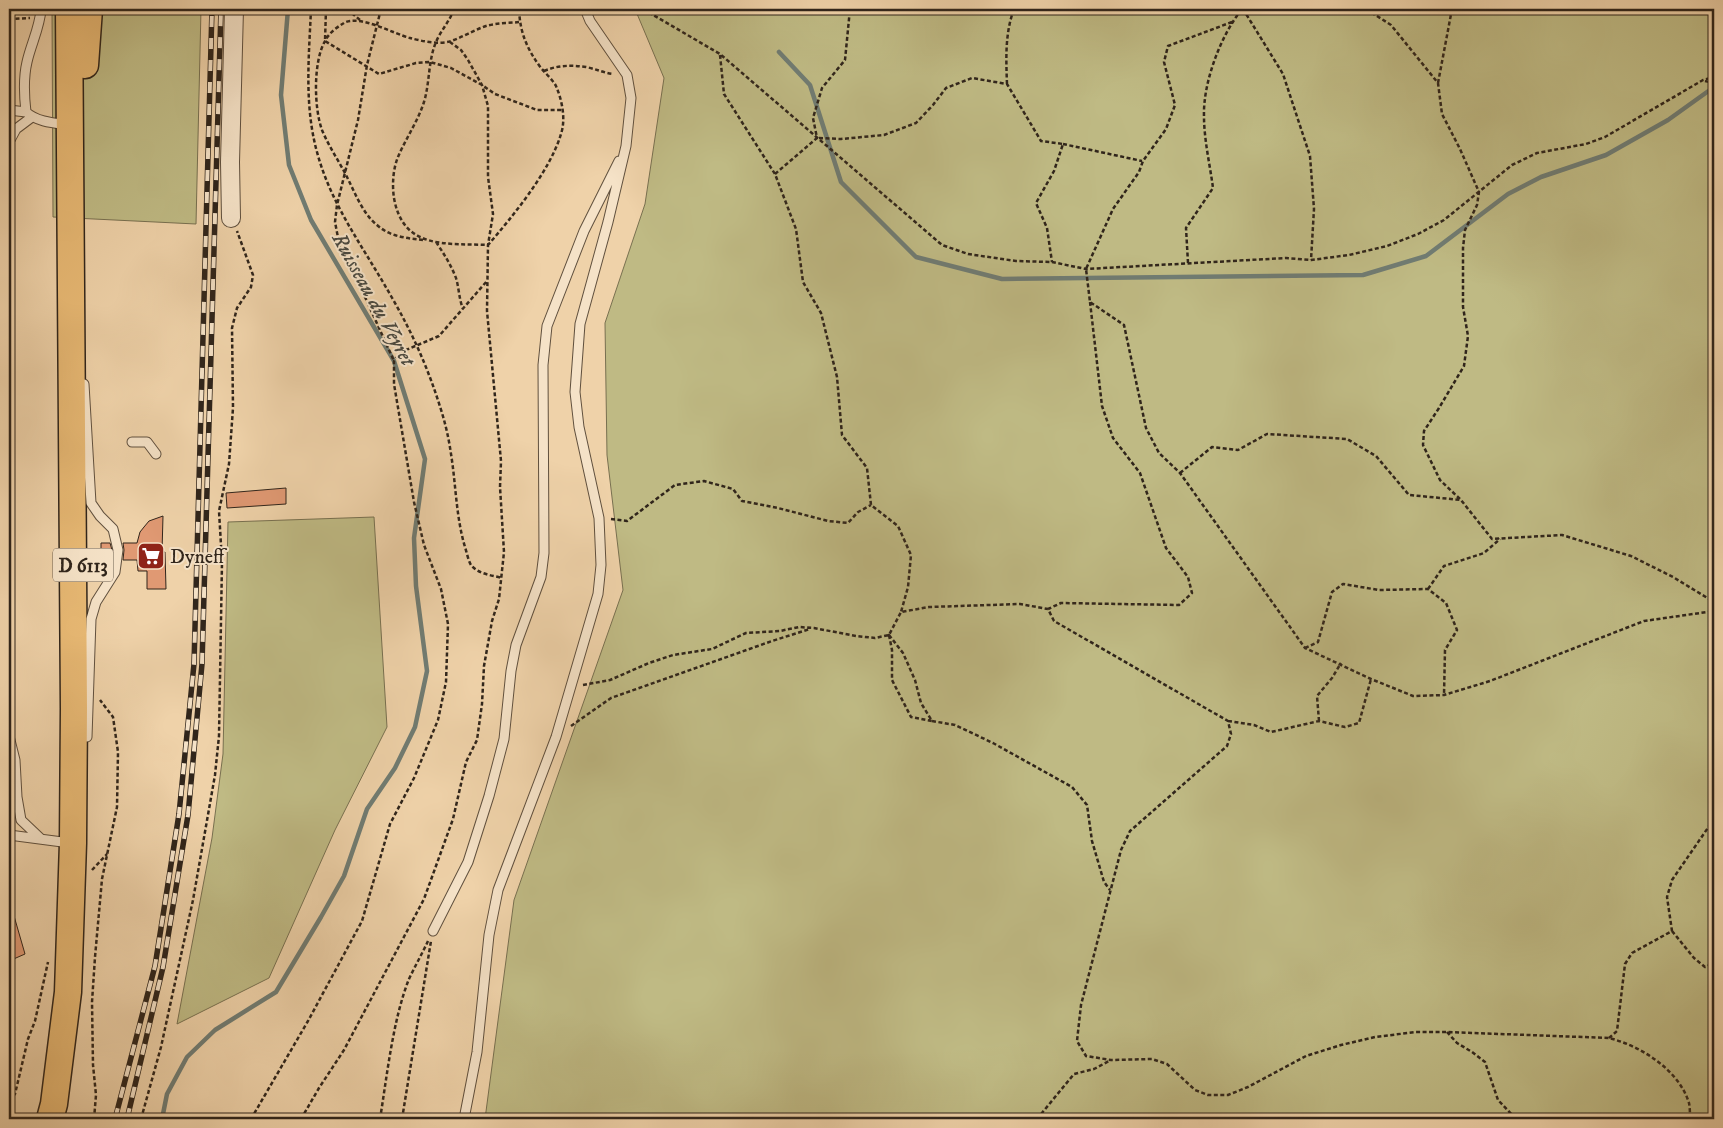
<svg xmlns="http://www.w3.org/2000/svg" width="1723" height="1128" font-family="'IM FELL DW Pica',serif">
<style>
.green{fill:#bfba84;stroke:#787050}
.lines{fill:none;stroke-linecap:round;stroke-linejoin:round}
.stream{stroke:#707c73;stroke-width:4.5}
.building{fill:#e09973;stroke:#30251b}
.service-casing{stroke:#60503e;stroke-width:11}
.minor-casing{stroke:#60503e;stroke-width:20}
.primary-casing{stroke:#30251b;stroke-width:29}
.path{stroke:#30251b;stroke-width:2.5;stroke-dasharray:4 2.5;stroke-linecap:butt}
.service{stroke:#f5e2c7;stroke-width:9}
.minor{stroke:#f5e2c7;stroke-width:18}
.primary{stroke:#e8b974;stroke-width:26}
.rail-casing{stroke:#30251b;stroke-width:5.5}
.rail{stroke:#f5e2c7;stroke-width:4;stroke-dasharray:11;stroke-linecap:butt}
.labels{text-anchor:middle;stroke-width:4;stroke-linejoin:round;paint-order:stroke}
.shield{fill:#f5e2c7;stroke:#6b5e4f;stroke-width:1}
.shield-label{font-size:19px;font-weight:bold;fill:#30251b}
.poi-label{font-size:20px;fill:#30251b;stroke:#f5e2c7;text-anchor:start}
.water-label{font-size:21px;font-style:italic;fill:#4a4940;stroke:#f5e2c7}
</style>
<rect width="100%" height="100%" fill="#efd2a9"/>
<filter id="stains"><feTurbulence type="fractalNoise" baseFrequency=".004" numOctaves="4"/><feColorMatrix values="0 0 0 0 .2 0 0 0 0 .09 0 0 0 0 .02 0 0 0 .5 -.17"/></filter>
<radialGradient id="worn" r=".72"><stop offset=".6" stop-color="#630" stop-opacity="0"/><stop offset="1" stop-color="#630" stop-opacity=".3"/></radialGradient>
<path class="green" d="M52 9H201L196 224 53 217Z
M635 9H1714V1119H485L514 900 623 590 607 455 605 323 645 204 664 78Z
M374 517 387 727 335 830 269 978 177 1024 212 838 223 754 228 522Z"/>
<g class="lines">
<path class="stream" d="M779 52 810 85 841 182 916 257 1002 279 1363 275 1426 256 1508 194 1541 177 1606 155 1668 120 1714 87
M162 1119 167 1094 187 1057 215 1030 276 992 321 917 344 876 367 809 395 768 415 727 427 671 416 586 414 538 425 459 394 361 311 220 289 165 281 95 288 9"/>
</g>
<path class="building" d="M286 488V504L227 508 226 493Z
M163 516 162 552H165L166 589H147V571H138L137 560H123L124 550 123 543H137L140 532 144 527 149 521Z
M101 543H110L112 550 110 560H101Z
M9 909H12L25 954 9 961Z"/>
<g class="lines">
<g class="service-casing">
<path id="service" d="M41 9C40 27 31 44 27 62 23 79 24 95 26 112 37 122 54 123 69 125
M9 110 26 112
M9 142 16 129 32 117
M84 384 91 503 100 516 113 529 118 550 115 572 96 602 91 619 87 737
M132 442H147L156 454
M9 736 15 760 17 797 21 820 40 838
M9 835 70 843
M433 931 468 862 489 796 504 739 511 671 516 645 541 577 544 553 543 365 547 326 584 231 619 161
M464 1119 477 1052 489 935 498 890 556 737 598 594 601 565 599 518 579 427 575 392 580 324 608 222 626 146 631 98 627 75 590 21 585 9"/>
</g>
<g class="minor-casing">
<path id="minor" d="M231 218 230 162 234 9"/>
</g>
<g class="primary-casing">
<path id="primary" d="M85 65 89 9
M50 1119 54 1104 68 992 73 843 74 708 69 9"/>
</g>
<path class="path" d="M311 9C309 56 304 105 317 152 331 205 364 248 391 296 413 334 429 370 442 413 446 426 449 440 451 454 456 485 456 517 465 547 467 553 468 560 471 565 478 574 491 575 502 578
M326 9 325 41 379 74 416 63 430 62 451 68 482 85 495 94 537 110H563
M347 9 360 20
M381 9 367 65 358 120 337 205 335 222 340 248 360 286 394 361
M454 9C450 21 441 30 436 42 428 61 430 82 424 102 418 121 406 138 398 157 393 169 392 185 394 198 403 250 446 243 488 245 513 216 550 171 561 134 566 119 562 100 556 86 553 80 546 74 541 68 527 49 520 33 519 9
M643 9 720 54 942 245 968 254 1016 261 1052 262 1086 269 1286 258 1311 260 1349 255 1387 246 1418 234 1444 220 1512 165 1537 153 1586 144 1605 137 1703 80 1714 77
M1243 9 1283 74 1310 156 1314 209 1311 260
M1366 9 1391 25 1438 83 1442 114 1460 149 1479 192 1477 205 1465 230 1463 248V307L1468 336 1464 366 1439 408 1424 431 1423 445 1440 480 1461 500
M9 19 30 18
M1232 22 1168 46 1164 62 1175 105 1166 129 1143 161 1139 172 1113 209 1086 269 1090 302 1124 325 1146 428 1159 453 1180 473 1305 648 1371 679 1413 696 1444 695 1490 681 1644 621 1714 611
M720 55 724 94 775 174 796 229 803 282 821 313 837 377 842 435 867 468 871 505 898 526 911 555 908 587 901 612
M544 71C558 65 571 65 586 67 596 69 604 73 613 74
M1705 81 1714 83
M1438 83 1452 9
M1007 84C1006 58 1005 33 1014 9
M819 138 841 139 884 135 916 123 933 105 946 88 972 78 1007 84 1041 141 1063 144 1054 171 1036 203 1047 228 1052 262
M1063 144 1142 161
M775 174 817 138 813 118 822 88 845 60 850 9
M423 240C407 238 390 237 377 225 363 214 355 193 347 177 339 161 329 147 322 130 314 108 313 62 325 41 329 33 337 27 344 23 359 14 394 34 410 38 421 41 440 45 451 41 463 37 474 30 486 26 496 23 509 23 520 22
M436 242C444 254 451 265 456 278 459 288 459 299 463 309
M1188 263 1186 228 1213 188C1210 165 1204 140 1204 116 1203 82 1221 35 1242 9
M1090 302 1102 406 1113 438 1140 473 1166 548 1188 577 1192 593 1179 605 1061 603 1048 609 1054 621 1228 721 1231 734 1227 746 1130 831 1121 850 1081 1005 1077 1041 1086 1056 1111 1060 1152 1059 1167 1064 1195 1090 1208 1095H1228L1248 1087 1306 1056 1341 1045 1375 1037 1416 1032H1447L1609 1038C1641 1046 1679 1070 1689 1103 1690 1108 1690 1114 1690 1119
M1180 473 1212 447 1238 450 1267 434 1347 439 1376 456 1409 495 1461 500 1492 539 1562 535 1631 556 1673 577 1714 602
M611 519 627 521 675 485 704 481 733 489 742 501 778 508 828 521 848 523 858 512 871 505
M1428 589 1444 566 1484 553 1500 539
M889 635 903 653 915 680 921 703 932 721 911 717 892 680V650Z
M1305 648 1318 642 1332 592 1343 584 1379 590 1428 589 1446 603 1457 630 1445 650 1444 695
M583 685 610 680 649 663 673 655 712 649 746 633 780 631 799 627 814 628 856 636 875 638 889 635 901 612 929 607 1020 604 1048 609
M932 721 955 725 993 743 1072 787 1087 805 1092 841 1104 882 1110 890
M1228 721 1254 725 1271 732 1319 721 1345 727 1359 723 1371 679
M1319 721 1317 696 1332 678 1341 663
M571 726 611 698 772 641 810 629
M92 870 107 854
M1672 931 1694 958 1705 967 1714 963
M1447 1032 1457 1043 1472 1052 1485 1062 1498 1100 1516 1119
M1609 1038 1617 1031 1625 964 1632 953 1672 931 1667 897 1672 880 1714 819
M9 1101 15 1094 28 1039 35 1021 48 962
M94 1119 96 1095 93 1065 92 1002 95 957 102 879 117 807 118 752 113 717 100 700
M141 1119 161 1047 193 900 215 775 219 736 222 562 219 511 229 464 233 408 232 328 237 308 251 287 253 275 237 231
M251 1119 308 1021 362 921 390 824 414 778 438 720 446 682 448 624 441 589 424 545 414 502 394 384V361L401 352 439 336 487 281
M301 1119 319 1088 344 1050 424 899 453 819 466 762 477 740 482 704 484 666 492 621 499 599 504 552 500 487 501 461 487 311 488 245 493 214 488 177V106L482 85 468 60 461 50 450 42
M380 1119C387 1076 393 1019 409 979 415 966 422 954 428 941
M402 1119 431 941
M1037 1119 1074 1074 1094 1069 1111 1060"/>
<use href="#service" class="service"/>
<use href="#minor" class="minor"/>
<use href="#primary" class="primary"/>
<g class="rail-casing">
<path id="rail" d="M115 1119 155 966 179 814 194 664 212 9
M127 1119 163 967 188 815 202 664 221 9"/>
</g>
<use href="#rail" class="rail"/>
</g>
<defs>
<g id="supermarket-square" transform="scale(1.4375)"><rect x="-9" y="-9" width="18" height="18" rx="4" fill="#8f2418" stroke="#f5e2c7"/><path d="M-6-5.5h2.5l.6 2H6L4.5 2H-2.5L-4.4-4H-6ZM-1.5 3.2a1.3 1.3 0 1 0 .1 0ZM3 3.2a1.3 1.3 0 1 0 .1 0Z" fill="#fff"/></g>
</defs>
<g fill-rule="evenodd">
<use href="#supermarket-square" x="151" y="556"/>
</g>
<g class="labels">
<rect class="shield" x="53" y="548.5" width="60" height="33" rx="4"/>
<g class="shield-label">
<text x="83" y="572">D 6113</text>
</g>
<g class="poi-label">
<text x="170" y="563">Dyneff</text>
</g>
<g class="water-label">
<text transform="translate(374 299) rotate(61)" y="7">Ruisseau du Veyret</text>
</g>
</g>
<rect width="1723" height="1128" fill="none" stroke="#efd2a9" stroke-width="30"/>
<rect x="10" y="10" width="1703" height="1108" fill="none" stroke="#30251b" stroke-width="2.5"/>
<rect x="15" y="15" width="1693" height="1098" fill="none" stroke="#30251b"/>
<rect width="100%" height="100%" filter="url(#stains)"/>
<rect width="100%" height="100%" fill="url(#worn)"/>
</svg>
